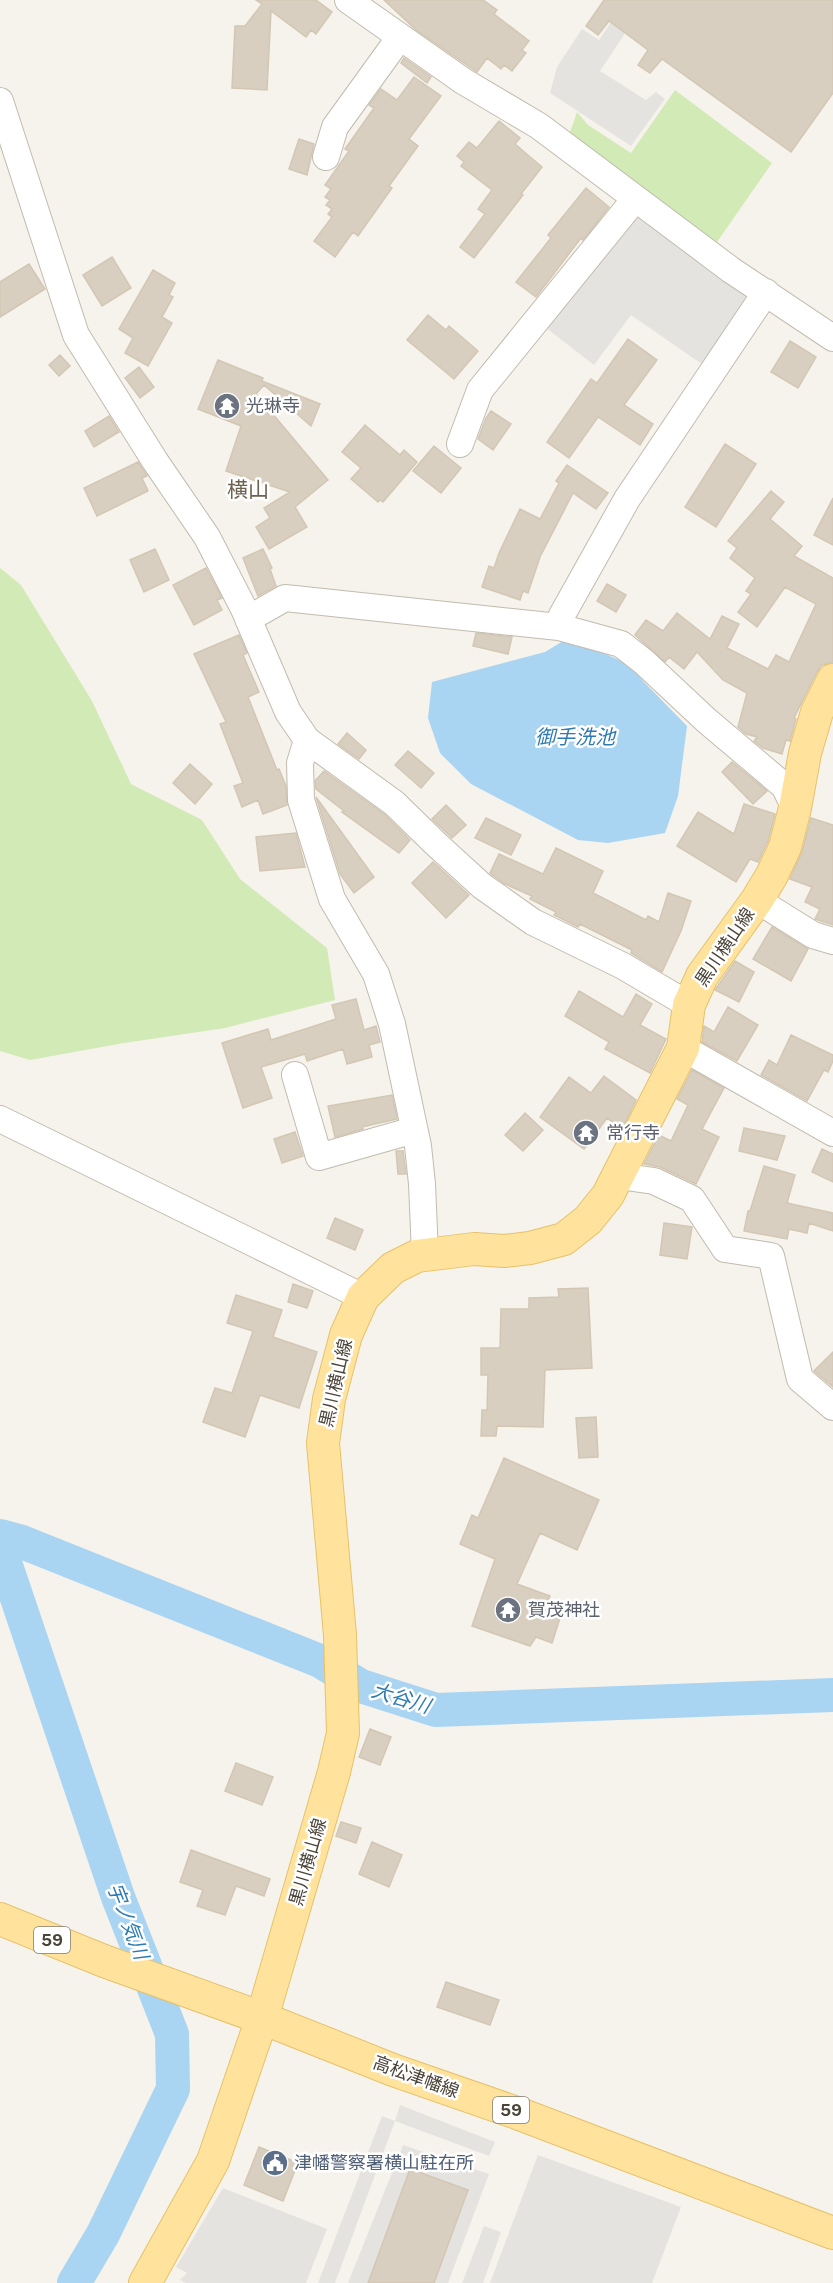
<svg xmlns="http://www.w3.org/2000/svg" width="833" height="2283" font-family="'Public Sans','Noto Sans JP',sans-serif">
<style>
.green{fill:#d2eab5}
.parking{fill:#e5e3e0}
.water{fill:#a9d4f2}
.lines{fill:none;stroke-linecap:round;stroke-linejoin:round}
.river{stroke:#a9d4f2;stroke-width:34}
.building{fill:#d8cfc1;stroke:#d3c7b4;stroke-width:1.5}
.minor-casing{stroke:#c2bbae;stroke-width:28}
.major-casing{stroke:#e6c16a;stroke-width:34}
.minor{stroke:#fff;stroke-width:26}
.major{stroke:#ffe39c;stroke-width:32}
.labels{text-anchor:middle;stroke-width:5;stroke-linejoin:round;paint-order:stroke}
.shield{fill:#fff;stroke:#817c74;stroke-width:1.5}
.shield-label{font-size:16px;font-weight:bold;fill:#4b4439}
.worship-label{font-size:18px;fill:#5b616d;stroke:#fff;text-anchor:start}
.street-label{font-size:18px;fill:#4b4439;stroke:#fff}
.service-label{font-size:18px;fill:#4e5e75;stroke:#fff;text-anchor:start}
.water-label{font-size:20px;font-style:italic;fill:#2e7ab2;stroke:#fff}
.quarter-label{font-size:21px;fill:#6e6250;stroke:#fff}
</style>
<rect width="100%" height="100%" fill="#f6f3ec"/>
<path class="green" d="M675 90 772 163 717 242 568 138 577 112 588 125 631 153Z
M0 568 21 585 92 701 131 784 202 820 240 879 327 948 335 1000 225 1028 124 1043 30 1060 0 1051Z"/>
<path class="parking" d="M626 0 638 14 600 71 646 100 656 92 665 99 631 146 550 93 557 67 582 29 599 40Z
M634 210 750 295 706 367 631 315 594 365 541 324Z
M400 2105 495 2142 489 2156 395 2121 335 2283H318L382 2116 395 2121Z
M403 2145 489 2174 448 2283H434L468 2190 410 2169 368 2283H348Z
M538 2155 681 2207 652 2283H490Z
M223 2188 327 2229 306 2283H186L180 2280 187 2273 176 2267Z
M484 2226 501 2232 483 2283H462Z"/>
<path class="water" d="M568 638 631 665 642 680 687 726 678 796 665 833 608 843 578 840 471 784 440 753 428 718 432 682 545 652Z"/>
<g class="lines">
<path class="river" d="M0 1536 22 1542 320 1661 361 1686 436 1710 833 1695
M0 1548 118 1897 172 2034 173 2089 103 2234 74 2283"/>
</g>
<path class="building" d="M256 0H316L332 12 316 34 311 30 306 37 271 11 267 90 232 88 235 26H245L262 4Z
M384 0H483L497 10 494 14 529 41 522 50 526 53 512 71 504 65 501 69 487 58 477 72 416 30Z
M604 0H833V93L791 152 662 59 650 73 638 65 648 50 609 21 598 35 586 26Z
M404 58 431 77 427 83 401 63Z
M414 77 441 96 409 139 418 146 389 186 392 188 358 236 353 232 335 257 314 241 332 217 328 214 332 209 326 205 330 200 325 197 331 189 325 185 349 151 345 149 374 108 369 105 381 89 397 100Z
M499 121 520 138 515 144 542 167 521 194 523 195 474 258 460 247 485 214 478 209 492 190 461 166 464 162 457 156 469 142 477 148Z
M299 139 314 144 307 175 289 169Z
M586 188 609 207 583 240 581 238 536 297 516 282 551 238 548 235Z
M112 257 131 288 102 306 83 275Z
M29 264 45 289 0 317V282Z
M153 270 175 283 169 295 173 297 162 317 172 323 148 366 125 353 133 338 119 329Z
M428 315 446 330 449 326 478 351 454 379 407 340Z
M628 339 657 360 624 405 653 424 640 445 598 417 569 458 547 442 591 379 597 383Z
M790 341 816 357 798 388 771 372Z
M60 355 70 366 59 376 49 365Z
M218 360 263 378 262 381 320 404 311 426 264 385 256 394 328 480 295 507 307 527 269 549 256 527 270 518 264 508 290 492 226 471 241 426 198 409Z
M139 367 154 387 140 398 125 378Z
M491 411 511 424 493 450 478 439 486 418Z
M109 416 119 432 94 447 85 431Z
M365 425 400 455 404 450 417 462 383 502 380 500 378 502 351 479 361 468 342 452Z
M725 444 756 464 716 527 685 507Z
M434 446 461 468 441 493 413 471Z
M138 462 147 476 142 478 148 491 97 516 84 488Z
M567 465 608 493 596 509 573 493 540 557 528 593 523 591 520 600 482 587 489 566 494 568 499 553 520 509 540 519 559 483 556 481Z
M771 491 784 502 770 519 802 546 794 556 833 578V662L822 665 817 672 794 718 796 719 790 741 786 740 782 754 763 748 754 741 757 737 746 734 738 727 747 693 723 680 697 652 684 669 669 657 665 662 635 635 646 620 663 631 677 613 710 639 722 616 739 624 727 648 768 669 776 655 789 662 816 604 785 587 757 627 738 612 751 594 746 591 755 578 730 558 737 548 728 541Z
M833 498V545L814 535Z
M155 549 169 580 144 592 130 560Z
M263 549 272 568 270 569 276 586 258 596 243 558Z
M206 568 222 598 217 600 222 610 194 625 173 585Z
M607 584 626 595 616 612 597 601Z
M476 633 512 637 508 654 473 646Z
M239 635 247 653 243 655 259 692 248 697 277 770 279 769 286 786 287 805 263 814 258 800 242 807 234 786 243 783 220 724 226 722 194 654Z
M347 733 366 750 359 759 338 744Z
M408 751 434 773 421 788 395 765Z
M732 762 767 791 753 804 722 772Z
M190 764 212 784 195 804 173 783Z
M324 771 384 814 410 840 399 853 342 812 344 811 316 789 315 781Z
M316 797 374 877 354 893 340 874Z
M744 804 775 814 768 841 758 862 750 859 736 882 677 846 698 812 734 834Z
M446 805 466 825 452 838 432 819Z
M486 818 521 835 511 855 475 838Z
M811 818 833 825V925L815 919 820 909 805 902 812 887 790 879 802 852Z
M296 833 305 867 260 871 256 837Z
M556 848 603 871 593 893 646 920 648 916 659 922 668 893 691 901 681 931 662 972 631 953 632 950 580 924 578 927 554 915 556 912 530 899 532 896 505 884 490 873 499 854 543 874Z
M433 862 469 895 446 918 412 883Z
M772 927 808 949 791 981 753 959Z
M735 961 754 972 739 1002 715 990Z
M579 991 623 1017 636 994 652 1004 640 1025 666 1039 650 1073 605 1049 609 1042 565 1016Z
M356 999 364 1030 376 1026 380 1042 369 1045 372 1057 347 1064 343 1049 307 1061 305 1054 261 1067 272 1098 243 1108 222 1043 268 1029 271 1040 336 1019 332 1005Z
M728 1007 758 1025 737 1061 702 1042 704 1026 714 1032Z
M791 1035 833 1055V1061L828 1072 824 1070 807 1101 761 1075 769 1060 777 1065Z
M692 1070 724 1088 702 1129 719 1137 696 1184 660 1167 644 1164 659 1135 671 1141 688 1105 677 1099Z
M604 1076 636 1100 622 1129 607 1118 584 1149 540 1117 569 1077 591 1093Z
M392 1095 397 1119 362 1127 363 1129 335 1137 328 1106Z
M525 1113 543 1130 523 1151 505 1135Z
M744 1128 785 1136 777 1160 739 1151Z
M295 1132 303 1156 282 1163 274 1139Z
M822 1149 833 1154V1182L812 1172Z
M396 1151H403L406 1174H398Z
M764 1166 795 1175 787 1203 833 1213V1231L809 1223 807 1233 789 1229 787 1239 744 1231 748 1211H750Z
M335 1218 363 1230 355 1250 327 1238Z
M664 1223 692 1227 687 1259 660 1255Z
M293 1284 313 1291 307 1308 288 1302Z
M588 1288 592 1368 545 1370 543 1427 497 1426 496 1436H481L482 1410H487L488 1375H481V1348H500L501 1309H529V1298L559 1297 558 1289Z
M236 1295 282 1310 273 1337 317 1352 299 1408 260 1395 245 1437 203 1422 215 1388 232 1393 253 1331 227 1323Z
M833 1352V1387L814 1371Z
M596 1417 598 1457 579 1458 576 1418Z
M504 1458 599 1500 577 1550 540 1533 517 1584 550 1596 544 1613 560 1618 552 1643 536 1637 530 1646 472 1626 495 1559 460 1544 472 1515 478 1518Z
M370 1729 391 1737 380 1765 359 1757Z
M236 1763 273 1777 262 1805 225 1791Z
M341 1822 361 1828 356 1843 336 1836Z
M372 1842 402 1855 389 1887 359 1874Z
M191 1850 270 1879 264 1896 236 1886 225 1915 197 1906 203 1890 180 1882Z
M446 1982 499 2000 490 2025 437 2007Z
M259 2147 298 2163 283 2201 244 2185Z
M410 2169 468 2190 434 2283H368Z"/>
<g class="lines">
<g class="minor-casing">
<path id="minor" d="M348 0 463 81 539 126 731 270 833 338
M0 101 76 335 155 461 207 537 244 609 288 712 307 740 394 803 436 844 482 886 533 922 623 966 689 1005
M326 157 335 127 400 37
M460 444 480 390 635 199
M248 619 285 598 559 627 621 644 644 662 706 720 784 786 795 808
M559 627 562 615 627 499 766 292
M307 740 300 763 301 800 332 899 376 974 392 1024 418 1146 422 1184 425 1254
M757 900 813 935 833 941
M683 1048 833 1133
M295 1075 319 1157 414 1130
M0 1119 363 1297
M619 1176 654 1181 692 1199 725 1249 771 1256 800 1379 833 1407"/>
</g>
<g class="major-casing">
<path id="major" d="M0 1919 104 1961 262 2018 393 2070 517 2113 833 2233
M145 2283 213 2161 262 2018 334 1772 343 1733 340 1635 323 1443 329 1399 346 1335 363 1297 393 1268 417 1256 474 1249 504 1251 530 1248 564 1239 588 1220 608 1195 683 1048 689 1005 702 976 757 900 772 875 785 847 795 808 805 753 817 712 833 680"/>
</g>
<use href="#minor" class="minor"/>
<use href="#major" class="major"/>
</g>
<defs>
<g id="temple-disc" transform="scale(1.35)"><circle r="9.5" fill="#6b7280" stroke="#fff"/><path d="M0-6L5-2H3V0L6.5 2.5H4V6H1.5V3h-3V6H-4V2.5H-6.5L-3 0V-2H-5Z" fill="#fff"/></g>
<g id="civic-disc" transform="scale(1.35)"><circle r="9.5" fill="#5c6f8a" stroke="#fff"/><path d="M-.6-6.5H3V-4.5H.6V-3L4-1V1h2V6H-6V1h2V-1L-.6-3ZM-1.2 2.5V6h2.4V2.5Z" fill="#fff"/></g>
</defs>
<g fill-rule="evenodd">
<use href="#temple-disc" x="227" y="406"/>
<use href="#temple-disc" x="586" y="1133"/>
<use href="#temple-disc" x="508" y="1610"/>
<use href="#civic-disc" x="275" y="2163"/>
</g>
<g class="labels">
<g class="shield">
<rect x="34" y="1927" width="36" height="26" rx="4.5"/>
<rect x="493" y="2097" width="36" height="26" rx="4.5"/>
</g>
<g class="shield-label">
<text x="52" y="1946">59</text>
<text x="511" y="2116">59</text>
</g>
<g class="worship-label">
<text x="246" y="412">光琳寺</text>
<text x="606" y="1139">常行寺</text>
<text x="528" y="1616">賀茂神社</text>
</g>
<g class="street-label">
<text transform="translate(725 947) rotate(-56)" y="6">黒川横山線</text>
<text transform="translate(336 1383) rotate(-77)" y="6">黒川横山線</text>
<text transform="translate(308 1862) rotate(-74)" y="6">黒川横山線</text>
<text transform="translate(416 2077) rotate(20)" y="6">高松津幡線</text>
</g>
<g class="service-label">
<text x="294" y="2169">津幡警察署横山駐在所</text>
</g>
<g class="water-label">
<text x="575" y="744">御手洗池</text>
<text transform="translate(401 1698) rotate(17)" y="7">大谷川</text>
<text transform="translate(128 1921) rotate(69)" y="7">宇ノ気川</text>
</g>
<g class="quarter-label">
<text x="248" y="497">横山</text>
</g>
</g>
</svg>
